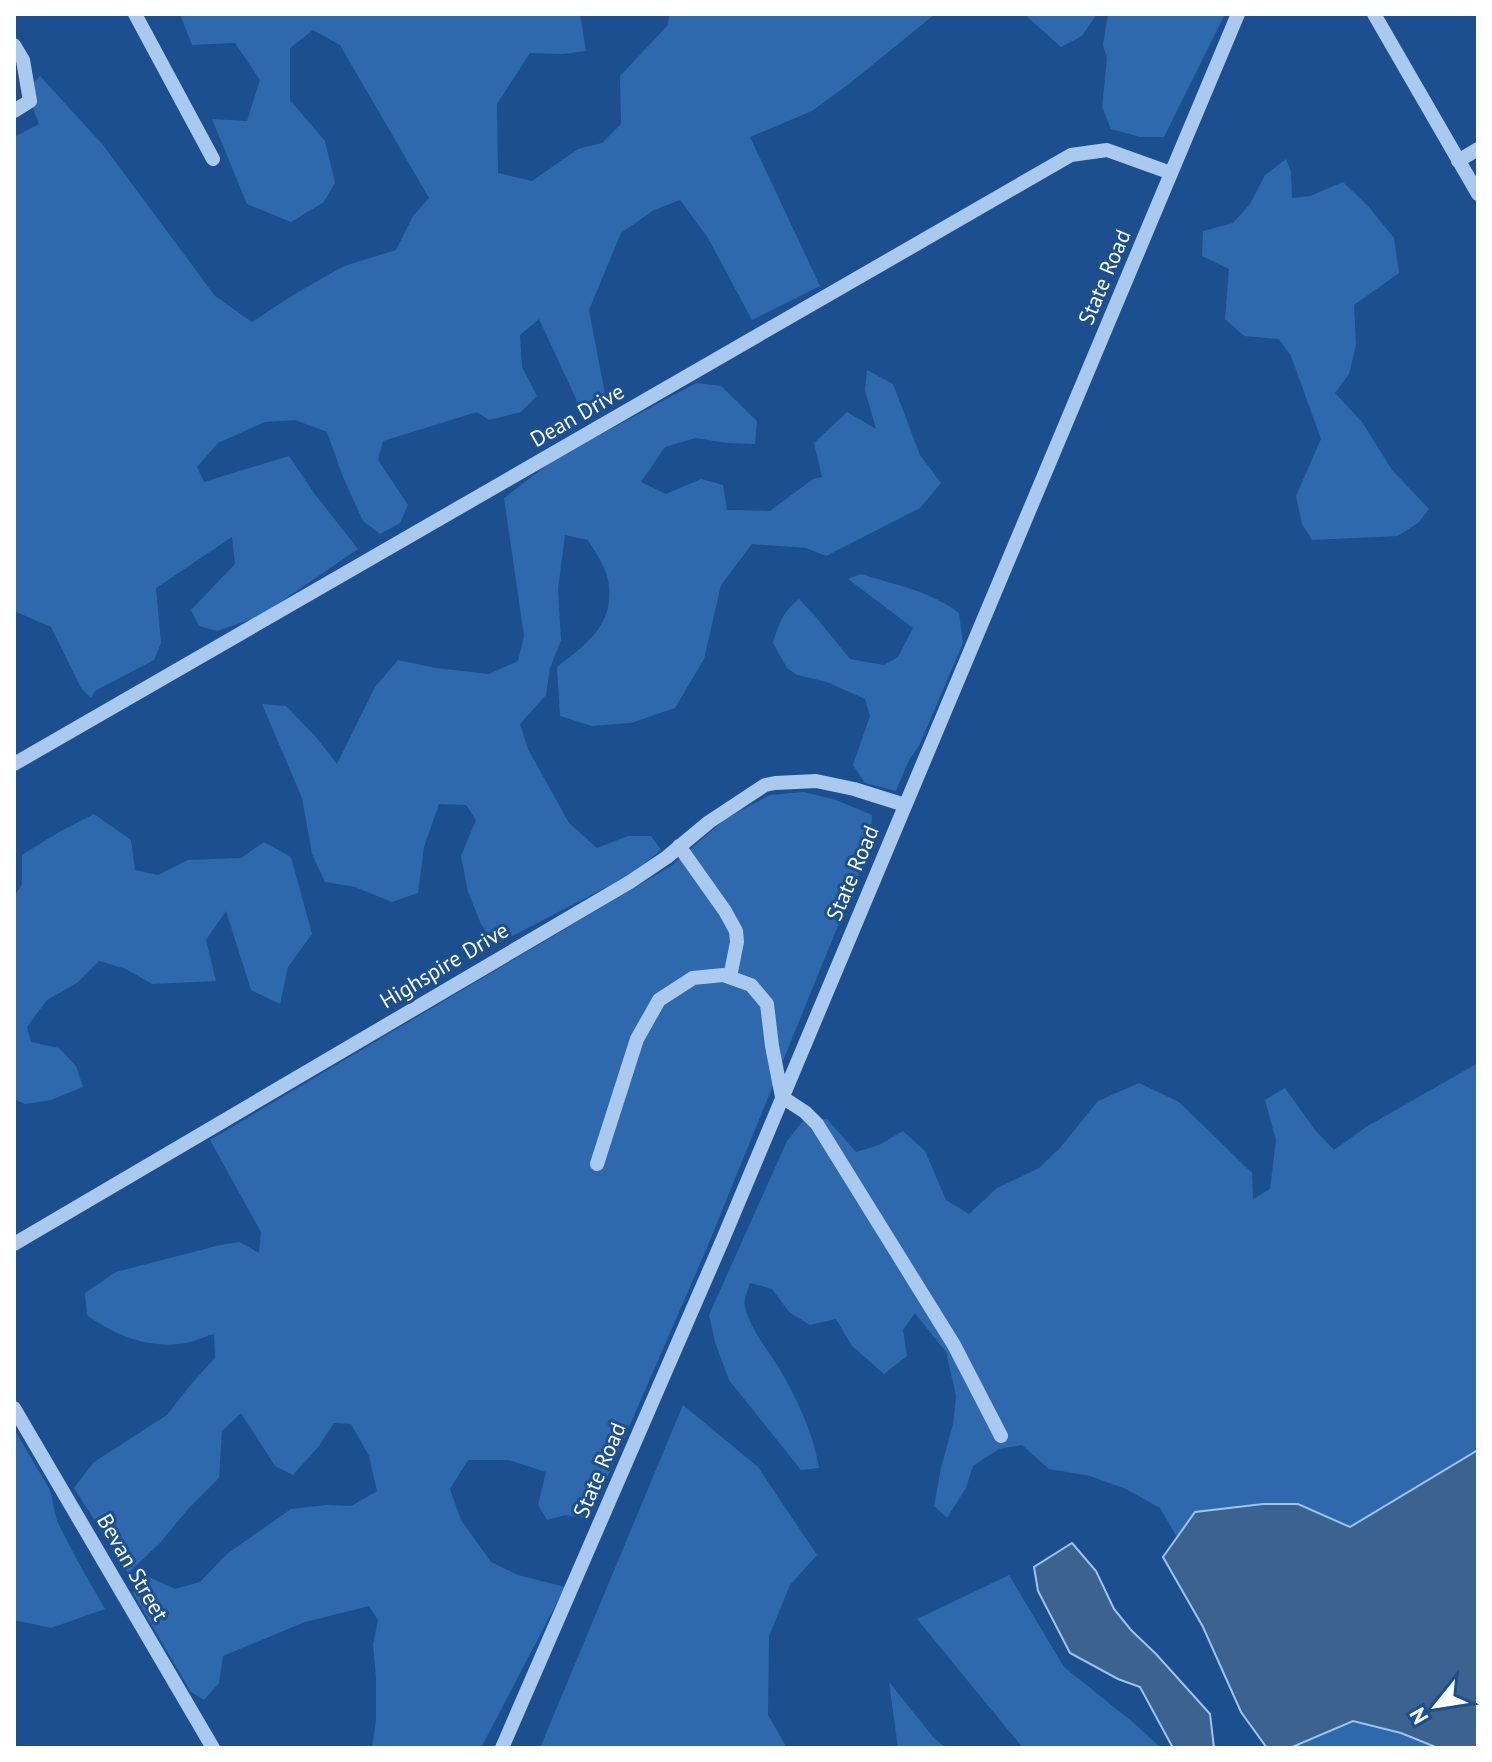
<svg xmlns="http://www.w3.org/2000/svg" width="1492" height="1762" font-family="'PT Sans',sans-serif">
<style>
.green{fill:#2e69ad}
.water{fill:#3c6290;stroke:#9cc4f0;stroke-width:2}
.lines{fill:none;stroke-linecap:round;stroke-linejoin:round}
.minor{stroke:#a9c9ee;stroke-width:14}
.labels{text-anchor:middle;stroke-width:6;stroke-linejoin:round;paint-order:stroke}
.street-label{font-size:22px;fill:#fff;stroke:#1b4f8f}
</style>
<rect width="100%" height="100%" fill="#1b4f8f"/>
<path class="green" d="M180 14H580L586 51 563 54 530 53 497 104 498 173 532 181 578 149 602 143 621 124 620 76 668 25 669 14H935L849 84 812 111 750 137 820 286 752 320 708 238 680 200 654 210 621 233 589 310 605 394 584 416 539 319 520 335 522 367 537 396 521 412 489 420 477 412 383 441 378 460 408 505 400 523 380 534 363 521 343 477 327 432 295 420 265 422 218 443 197 467 204 482 289 456 314 493 358 549 260 616 217 631 199 626 191 610 235 564 232 537 156 588 161 643 154 660 95 691 91 698 81 688 51 627 14 611V137L39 124 26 91 40 76 103 145 215 296 252 322 293 295 344 266 396 250 413 216 429 198 340 45 313 30 290 48V100L325 141 335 183 324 202 291 222 247 204 212 119 247 121 260 80 235 43 192 45Z
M1024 14H1097L1082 36 1061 47Z
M1108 14H1225L1164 137H1140L1111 129 1102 107 1107 58 1103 45Z
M1286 159 1291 172 1292 198 1310 196 1343 182 1368 206 1394 238 1399 273 1354 305 1356 345 1349 374 1335 393 1362 422 1392 470 1429 509 1419 522 1398 536 1312 540 1302 524 1296 496 1321 439 1291 356 1279 339 1244 336 1225 319 1229 269 1202 256 1203 231 1233 223 1250 204 1265 175Z
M867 370 893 384 920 455 941 483 920 508 826 556 806 548 752 544 721 585 704 659 675 708 631 723 592 726 560 716 557 667C588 643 616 623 608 580 606 567 595 552 588 540L565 535 558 589 561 640 550 668 546 695 520 724 528 749 569 823 597 848 628 836H651L661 850 632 874 495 945 481 924 468 892 461 856 476 820 466 805 439 804 424 847 418 893 392 902 355 887 325 882 312 854 302 798 262 704 286 706 316 737 337 764 375 687 398 660 436 668 489 674 518 661 524 636 504 498 555 459 696 383 721 386 757 421 755 444 727 443 696 438 665 447 641 482 666 494 701 479 723 485 727 510 770 511 813 479 822 477 814 443 847 412 876 429 865 390Z
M861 574C895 585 931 591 959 613L963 643 919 746 909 760 896 791 865 783 853 765 870 716 865 699 827 682 797 675 787 668 773 643C779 623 783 612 799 599L815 616 850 659 884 665 898 657 913 628 848 579Z
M804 792 836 800 872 815 870 847 706 1250 589 1519 565 1515 547 1520 538 1505 546 1472 509 1460H468L450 1489 461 1520 491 1562 518 1575 565 1587 481 1748H372L376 1719V1677L373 1644 378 1620 369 1606 305 1622 223 1656 219 1683 204 1700 191 1692 133 1593 149 1577 175 1589 200 1582 227 1554 291 1509 326 1505 351 1506 377 1491 369 1456 351 1424 334 1423 319 1446 293 1475 275 1466 241 1413 222 1431 219 1478 188 1509 160 1543 128 1573 74 1488 94 1462 167 1415 192 1383 215 1358 214 1334C206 1336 198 1340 190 1342 154 1351 115 1336 87 1315L85 1293 116 1272 220 1245 240 1242 259 1253 261 1232 210 1140 671 866 725 819 770 795Z
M94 814 131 840 135 870 158 875 188 860 241 858 264 842 291 857 312 934 288 967 280 1004 251 990 226 911 206 940 216 981 152 984 126 969 99 961 77 983 47 1000 27 1027 31 1042 59 1048 76 1066 83 1087 51 1100 25 1104 14 1099V897L22 884V855L59 832Z
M1478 1063V1450L1350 1527 1297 1504 1195 1512 1177 1537 1160 1508 1126 1489 1090 1476 1049 1469 1022 1445 999 1449 973 1466 966 1488 947 1518 934 1506 941 1468 953 1424 956 1396 946 1352 915 1313 903 1330 907 1356 884 1374 852 1346 836 1319 810 1325 789 1312 772 1289 750 1283C748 1290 743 1300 745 1307 751 1330 767 1349 779 1368 797 1399 813 1432 819 1468L801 1470 729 1380 715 1342 709 1315 787 1141 803 1121 827 1119 856 1152 879 1145 903 1131 925 1151 946 1200 969 1214 997 1188 1039 1168 1060 1148 1098 1101 1139 1083 1179 1102 1252 1173 1253 1199 1270 1189 1276 1140 1265 1100 1285 1088 1315 1130 1334 1150 1366 1127Z
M683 1405 758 1467 817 1555 790 1585 769 1636 768 1715 787 1748H540Z
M14 1429 50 1490 57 1521 77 1560 105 1609 51 1628 14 1620Z
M1009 1575 1064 1667 1135 1724 1161 1748H1023L917 1619Z
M889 1682 934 1738 946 1748H898Z
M1353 1721 1401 1733 1438 1748H1290Z"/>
<path class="water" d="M1478 1450V1748H1438L1401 1733 1353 1721 1290 1748H1267L1241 1712 1203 1627 1163 1557 1195 1512 1263 1504H1298L1350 1527Z
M1072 1543 1096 1571 1114 1609 1131 1630 1156 1654 1210 1714 1214 1748H1173L1140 1687 1118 1679 1070 1653 1038 1591 1034 1567Z"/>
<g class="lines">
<path class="minor" d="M135 14 213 159
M1374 14 1478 194
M14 45 23 60 30 101 14 111
M1458 161 1478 149
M14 764 1071 155 1107 150 1171 173
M679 846 725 911 736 931 737 942 730 977
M597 1164 637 1039 659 1000 693 978 723 975 751 985 767 1004 772 1046 782 1097 805 1112 817 1124 954 1345 1001 1436
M14 1244 630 882 667 857 709 822 765 785 775 783 816 781 854 789 905 805
M14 1408 213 1748
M502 1748 723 1239 1238 14"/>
</g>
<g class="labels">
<g class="street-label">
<text transform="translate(1104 277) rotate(-67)" y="8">State Road</text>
<text transform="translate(577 415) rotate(-30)" y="8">Dean Drive</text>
<text transform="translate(852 873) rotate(-67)" y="8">State Road</text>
<text transform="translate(444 965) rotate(-31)" y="8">Highspire Drive</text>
<text transform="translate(599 1470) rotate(-67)" y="8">State Road</text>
<text transform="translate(133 1567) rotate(60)" y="8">Bevan Street</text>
</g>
</g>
<rect width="1492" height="1762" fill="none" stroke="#ffffff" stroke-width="32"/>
<g transform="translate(1436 1706) rotate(240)" stroke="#1b4f8f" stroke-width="6" paint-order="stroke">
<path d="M0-6L14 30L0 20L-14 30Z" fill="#ffffff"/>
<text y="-12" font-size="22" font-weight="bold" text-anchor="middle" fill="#ffffff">N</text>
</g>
</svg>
